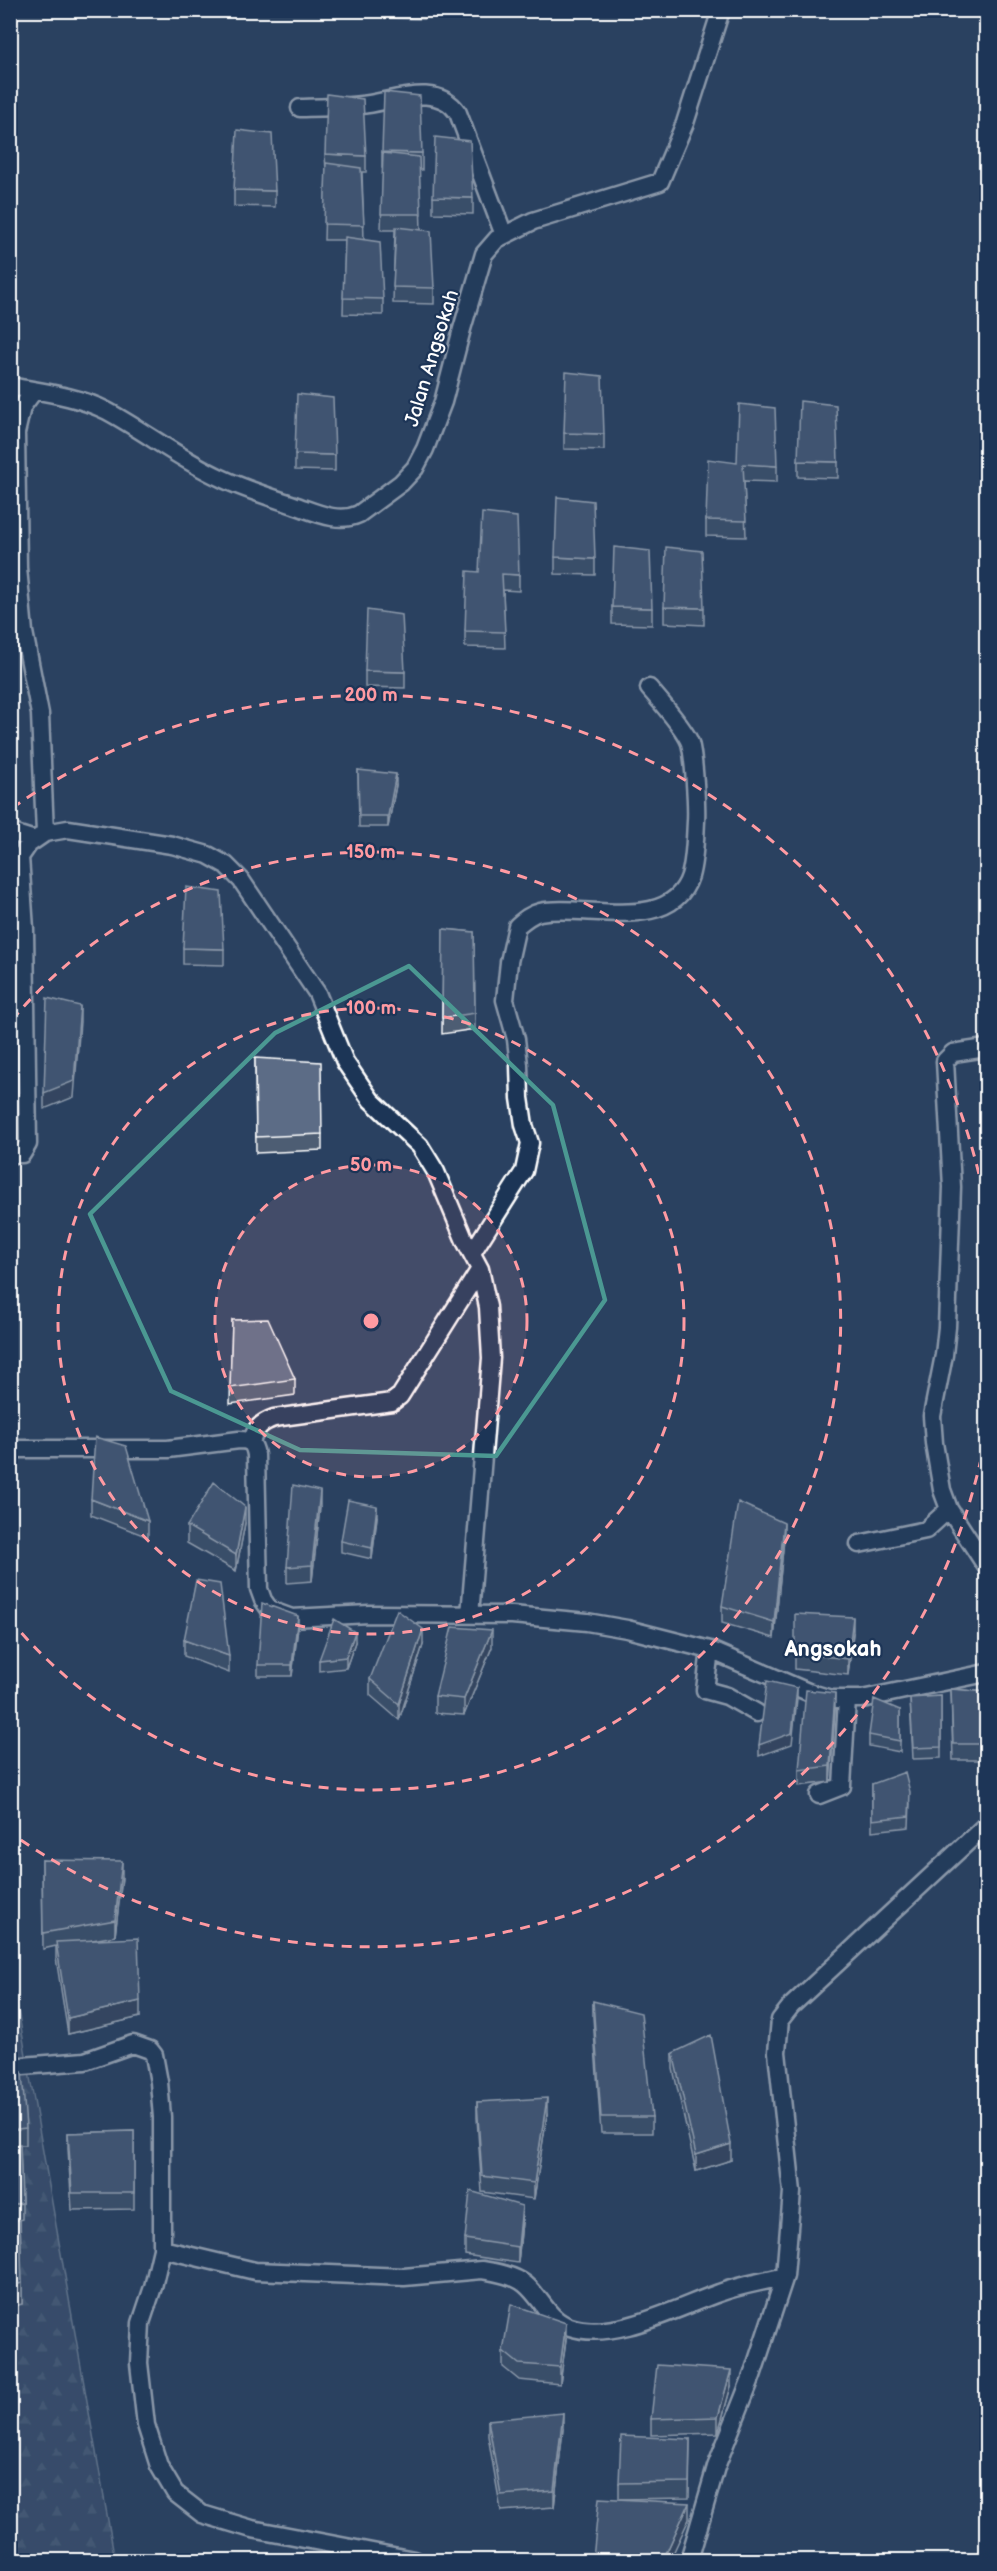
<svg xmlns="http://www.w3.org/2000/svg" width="997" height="2571" font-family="'Balsamiq Sans',sans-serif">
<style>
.forest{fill:url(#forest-firs);stroke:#a2acba;stroke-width:1.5}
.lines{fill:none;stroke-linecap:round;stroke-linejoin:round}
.street-casing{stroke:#fff;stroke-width:21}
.street{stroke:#1d3557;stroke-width:16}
.wall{fill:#4e5d73;stroke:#fff;stroke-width:1.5}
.shaded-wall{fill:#404c5e;stroke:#fff;stroke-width:1.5}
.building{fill:#5b6c86;stroke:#fff;stroke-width:1.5}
.marked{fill:none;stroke:#4b9892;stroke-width:4.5;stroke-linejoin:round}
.ring{fill:none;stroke:#ff9aa2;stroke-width:3;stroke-dasharray:10 8}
.labels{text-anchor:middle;stroke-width:4.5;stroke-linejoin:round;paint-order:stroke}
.street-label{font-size:20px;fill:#fff;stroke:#1d3557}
.quarter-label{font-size:22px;font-weight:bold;fill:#fff;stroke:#1d3557}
.centre{fill:#ff9aa2;stroke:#1d3557;stroke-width:3}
.ring-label{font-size:18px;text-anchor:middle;font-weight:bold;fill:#ff9aa2;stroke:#1d3557;stroke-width:4.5;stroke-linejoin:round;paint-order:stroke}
</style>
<defs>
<pattern id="forest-firs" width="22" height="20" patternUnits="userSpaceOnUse" patternTransform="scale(1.5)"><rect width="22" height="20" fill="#465975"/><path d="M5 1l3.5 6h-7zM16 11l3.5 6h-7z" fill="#62728a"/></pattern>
</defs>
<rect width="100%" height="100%" fill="#2a4161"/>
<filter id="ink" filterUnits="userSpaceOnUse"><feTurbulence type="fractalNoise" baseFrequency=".0167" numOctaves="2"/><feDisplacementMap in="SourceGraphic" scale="12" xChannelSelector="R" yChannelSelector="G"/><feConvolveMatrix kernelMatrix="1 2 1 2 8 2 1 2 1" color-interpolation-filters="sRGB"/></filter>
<g filter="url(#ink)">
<path class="forest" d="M11 1970 115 2560H11Z"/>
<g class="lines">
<g class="street-casing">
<path id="street" d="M300 108C321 107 342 108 362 105 392 102 437 81 458 113L504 235
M10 386C42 392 78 396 107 411 146 432 181 460 221 478 244 489 270 497 294 505 315 512 338 524 359 514L401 483 415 468 425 449 443 402 462 329 484 254 497 239 533 221 660 182 685 123 721 10
M34 391 22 407 16 433 18 568 24 632 40 714 45 833 68 829 172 845 208 855 226 865 241 880 317 993 345 1062 371 1100 420 1146 436 1172 465 1241 480 1269 488 1307 491 1358 470 1615
M10 832 35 840
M986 1048 953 1053 945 1061 952 1187 947 1327 944 1355 932 1416 934 1443 942 1490 949 1509 986 1566
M10 1154H22L28 1144 25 929 20 857 29 844 45 833
M472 1253 524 1171 530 1143 524 1125 520 1098 519 1065 516 1039 505 1000 509 962 517 926C524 920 531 914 540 912 583 903 671 935 690 876 695 859 695 838 696 821 697 806 694 757 690 743 685 729 660 701 649 688
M251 1442C256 1428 260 1423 274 1418L392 1402 400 1396 480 1269
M10 1449H168L239 1440C251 1440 254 1444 256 1455L259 1589 263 1600 270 1610 292 1618 369 1614 512 1615 587 1622 627 1629 710 1650 808 1692 831 1699H862L986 1673
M859 1544 926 1530 949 1509
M710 1650 705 1690 727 1696 757 1713
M819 1795 842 1786 847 1699
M10 2067 85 2061 133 2044 150 2050 154 2055 159 2082 162 2117V2249L255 2271 404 2277 482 2270C495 2272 514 2275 525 2284 542 2298 547 2319 570 2327 614 2342 678 2307 719 2293 740 2285 763 2282 785 2276
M162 2249 153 2287 141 2323 139 2363 146 2425 159 2466 175 2493 202 2514 252 2529 414 2560
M689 2560 716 2467 752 2376 785 2276 792 2192 777 2052 780 2020 791 2006 986 1825"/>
</g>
<use href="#street" class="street"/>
</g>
<path class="wall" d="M383 10H424V19L383 18Z
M430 10H471V16L430 14Z
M382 152 422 153V170H419L421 230 434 288V304L393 303 395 230H381L383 168H382Z
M325 154 366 156V172H362L364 240 383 299V315L343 314 345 240H324L326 171Z
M234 190 275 191V207L234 206Z
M433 197 473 198V214L433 213Z
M564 433 604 434V450L564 449Z
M295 454 335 455V471L295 470Z
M798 461 838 462V478L798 477Z
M737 463 777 466V482L744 481 746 537 706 536V520Z
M555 557 595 559V575L555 574Z
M479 572 519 575V591L503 590 505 648 465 647V631Z
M612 607 652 608V625L612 624Z
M664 607 704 608V625L664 623Z
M365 671 405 672V688L365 687Z
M358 770 396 785 388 827H359Z
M443 929 474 932 475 1029 442 1034Z
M183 948 224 949V965L183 964Z
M255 1058 322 1134V1150L256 1153Z
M232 1320 295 1379V1395L230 1404Z
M91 1499 148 1521V1537L91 1515Z
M320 1507 312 1581 287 1583V1567Z
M377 1517 372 1559 341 1552V1541Z
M245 1523 236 1571 187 1543V1526Z
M784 1539 774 1638 722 1623V1606Z
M298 1627 292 1676H258V1665Z
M853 1633 848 1675 795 1669V1653Z
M184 1640 229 1656V1673L184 1656Z
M355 1642 346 1668 319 1671V1660Z
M423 1645 399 1720 370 1695V1679Z
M492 1647 464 1715 435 1713V1696Z
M951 1689 987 1692V1760H953Z
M941 1696V1758L913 1759 910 1698Z
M835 1709 830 1782 799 1786V1770Z
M900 1710V1752L869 1746V1735Z
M872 1784 910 1803 909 1827 872 1831Z
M42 1860 122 1877 115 1936 92 1940 140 2017 68 2034 56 1958V1946L43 1949Z
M593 2001 652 2117V2133H601L593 2017Z
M673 2053 731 2160 696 2171 673 2069Z
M10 2073 26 2128V2145H20L22 2203V2219L20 2220 22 2304 10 2307Z
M477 2102 547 2114 534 2199 482 2192 477 2118Z
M134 2131V2209L72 2210 68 2149V2133Z
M522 2222 518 2263 465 2255V2239Z
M566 2339 560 2384 519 2380 503 2367V2351Z
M731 2386 718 2433 651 2435V2419Z
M488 2420 563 2429 554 2507 501 2511 488 2436Z
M690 2439 689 2498 619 2499V2483Z"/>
<path class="shaded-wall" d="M396 774V785L388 827V816Z
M80 1006V1022L74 1097 44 1109V1093Z
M320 1491V1507L312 1581V1565Z
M377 1506V1517L372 1559V1548Z
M245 1507V1523L236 1571V1555Z
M784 1523V1539L774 1638V1622Z
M298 1616V1627L292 1676V1665Z
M853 1617V1633L848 1675V1659Z
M423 1629V1645L399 1720V1704Z
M492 1630V1647L464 1715V1699Z
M355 1632V1642L346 1668V1657Z
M797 1688V1699L792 1744 759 1756V1745Z
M835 1693V1709L830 1782V1766Z
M122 1861V1877L115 1936V1920Z
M140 2001V2017L68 2034V2018Z
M547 2098V2114L534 2199V2183Z
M731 2144V2160L696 2171V2155Z
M522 2206V2222L518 2263V2247Z
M22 2283V2304L10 2307V2286Z
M566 2323V2339L560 2384V2367Z
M731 2370V2386L718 2433V2417Z
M563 2413V2429L554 2507V2491Z
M689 2503V2519L670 2560H663Z"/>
<path class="building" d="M384 92 420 96 422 153 382 152Z
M327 94 363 99 366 156 325 154Z
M237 130 272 134 275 191 234 190Z
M435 137 470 141 473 198 433 197Z
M383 153 419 157 421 214H381Z
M326 163 361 168 364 225 324 224Z
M396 227 431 231 434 288 393 287Z
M345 237 380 242 383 299 343 298Z
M566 372 602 376 604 434 564 433Z
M297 394 333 398 335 455 295 454Z
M800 401 836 405 838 462 798 461Z
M739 404 775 408 777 466 743 464 746 521 706 520 708 459 737 463Z
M557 497 593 501 595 559 555 557Z
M482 513 517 517 519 575 502 574 505 632 465 631 467 571 479 572Z
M614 547 650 551 652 608 612 607Z
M666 547 702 551 704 608 664 607Z
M367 610 402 615 405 672 365 671Z
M358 770 396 774 388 816H359Z
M186 887 221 892 224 949 183 948Z
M443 929 474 932 475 1013 442 1018Z
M47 998 80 1006 74 1081 44 1093Z
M255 1058 321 1062 322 1134 256 1137Z
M268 1319 295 1379 230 1388 232 1320Z
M95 1437 126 1446 148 1521 91 1499Z
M214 1482 245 1507 236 1555 187 1526Z
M293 1485 320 1491 312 1565 287 1567Z
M348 1500 377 1506 372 1548 341 1541Z
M738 1502 784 1523 774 1622 722 1606Z
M196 1580 220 1584 229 1656 184 1640Z
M262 1603 298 1616 292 1665H258Z
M397 1610 423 1629 399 1704 370 1679Z
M795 1614 853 1617 848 1659 795 1653Z
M334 1619 355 1632 346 1657 319 1660Z
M452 1627 492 1630 464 1699 435 1696Z
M767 1681 797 1688 792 1733 759 1745Z
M951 1689 987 1692V1744H953Z
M806 1690 835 1693 830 1766 799 1770Z
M941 1696V1747L913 1748 910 1698Z
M874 1699 900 1710V1741L869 1735Z
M905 1772 910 1792 909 1816 872 1820V1784Z
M42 1860 122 1861 115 1920 43 1933Z
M138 1938 140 2001 68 2018 56 1942Z
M593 2001 641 2013 652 2117H601Z
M711 2035 731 2144 696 2155 673 2053Z
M22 2072 26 2128 10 2130V2073Z
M547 2098 534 2183 482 2176 477 2102Z
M134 2131V2193H72L68 2133Z
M20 2144 22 2203 10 2205V2146Z
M470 2191 522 2206 518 2247 465 2239Z
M10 2220H20L22 2283 10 2286Z
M511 2304 566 2323 560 2367 519 2364 503 2351Z
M657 2365 731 2370 718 2417 651 2419Z
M563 2413 554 2491 501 2495 488 2420Z
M621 2436 690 2439 689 2482 619 2483Z
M599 2498 689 2503 663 2560H606L593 2559Z"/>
</g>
<path d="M0 0H997V2571H0ZM409 966 553 1105 605 1300 496 1456 300 1450 171 1391 90 1214 275 1033Z" fill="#2a4161" fill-opacity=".55" fill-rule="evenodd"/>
<path class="marked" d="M409 966 553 1105 605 1300 496 1456 300 1450 171 1391 90 1214 275 1033Z"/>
<circle cx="371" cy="1321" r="156" fill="#ff9aa2" fill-opacity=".12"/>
<g class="ring">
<circle cx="371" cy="1321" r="156"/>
<circle cx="371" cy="1321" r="313"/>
<path d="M12 1020A469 469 0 1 1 12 1622"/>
<path d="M985 1440A626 626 0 0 1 12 1834M12 808A626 626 0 0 1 985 1202"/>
</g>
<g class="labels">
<g class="street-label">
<text transform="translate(431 358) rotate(-73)" y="7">Jalan Angsokah</text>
</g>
<g class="quarter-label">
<text x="833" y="1656">Angsokah</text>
</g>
</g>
<circle cx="371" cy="1321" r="9" class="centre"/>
<g class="ring-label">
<text x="371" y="701">200 m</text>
<text x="371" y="858">150 m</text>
<text x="371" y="1014">100 m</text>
<text x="371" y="1171">50 m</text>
</g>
<rect width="997" height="2571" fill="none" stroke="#1d3557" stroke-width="36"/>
<rect x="18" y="18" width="961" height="2535" fill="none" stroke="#fff" stroke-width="2" filter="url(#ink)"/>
</svg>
